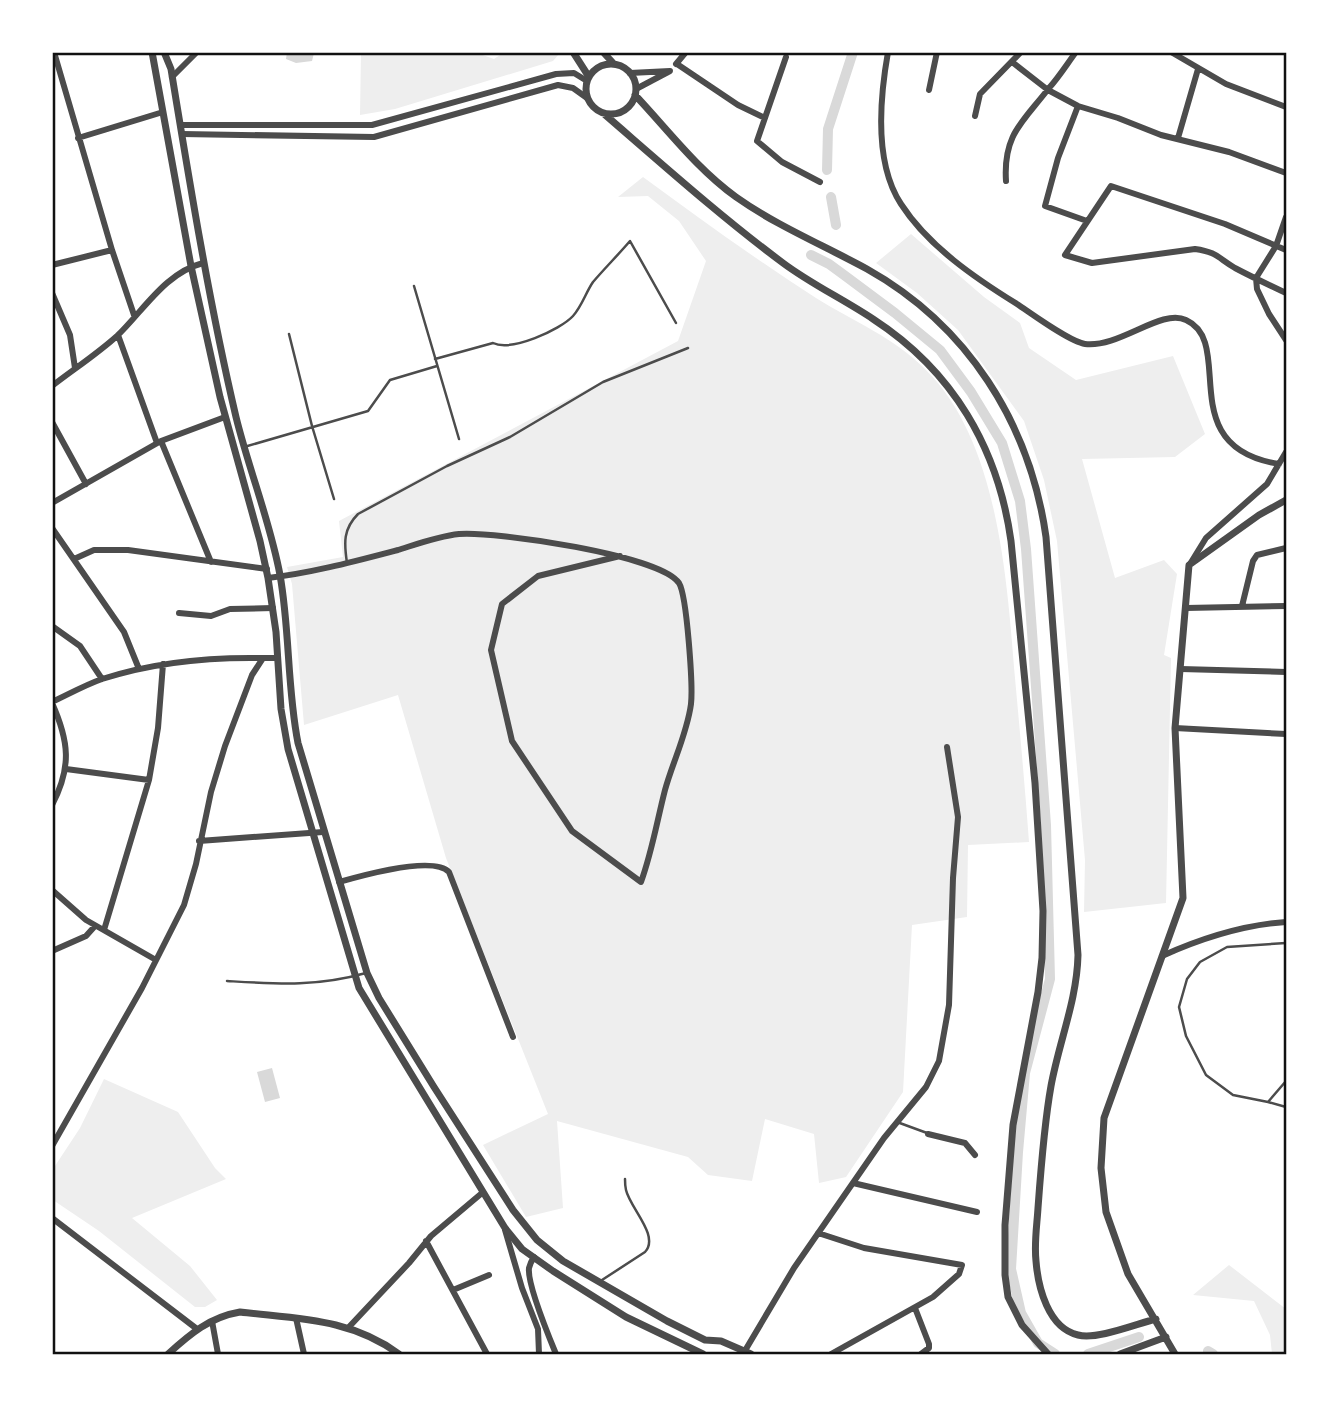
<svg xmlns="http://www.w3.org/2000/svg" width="1339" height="1407" font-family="'Open Sans',sans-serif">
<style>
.green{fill:#eee}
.water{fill:#d9d9d9}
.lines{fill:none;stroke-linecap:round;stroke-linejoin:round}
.canal{stroke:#d9d9d9;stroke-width:10}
.service{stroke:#4c4c4c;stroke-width:2.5}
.minor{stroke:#4c4c4c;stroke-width:6}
.tertiary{stroke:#4c4c4c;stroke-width:7}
.neatline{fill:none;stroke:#111;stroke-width:2.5}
</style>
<rect width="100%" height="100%" fill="#fff"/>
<path class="green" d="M474 52 494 59 503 53 559 52V54L553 61 395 109 360 115 361 53Z
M643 177C700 219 757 260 816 298 853 321 895 338 926 370 999 442 1007 582 1015 678 1020 733 1025 787 1029 842L968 845 967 917 912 925 903 1092 846 1177 819 1183 814 1134 765 1119 752 1181 708 1175 688 1157 557 1121 563 1208 526 1217 483 1145 548 1114 446 858 398 695 304 725 292 584 287 567 343 557 339 521 678 341 706 261 679 221 648 196 618 197Z
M911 234 984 297 1020 323 1029 348 1076 380 1173 356 1205 434 1175 457 1082 459 1115 578 1164 560 1177 574 1164 655 1171 658 1166 903 1084 912 1085 860 1057 541 1044 480 1024 421 958 330 917 293 876 263Z
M104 1079 178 1112 215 1168 226 1179 132 1218 190 1266 217 1300 205 1307H195L99 1231 53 1200V1169L80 1128Z
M1229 1265 1286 1309V1354H1272L1270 1335 1254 1301 1193 1295Z"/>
<path class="water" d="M287 52 314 53 312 61 296 63 286 59Z
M272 1068 280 1098 265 1102 257 1072Z"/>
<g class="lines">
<path class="canal" d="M827 170 828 129 853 52
M831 197 836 225
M811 255 829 264 844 275 895 313 940 350 971 392 1002 443 1020 501 1026 549 1046 825 1050 979 1025 1073 1018 1152 1011 1269 1021 1313 1038 1343 1055 1354
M1208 1351 1213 1354
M1088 1354 1139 1337"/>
<path class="service" d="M414 286 459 439
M289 334 312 426 334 499
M435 359 493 343C511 352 560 330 573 316 582 306 586 292 593 282 605 268 618 255 630 241L676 323
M244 447 368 411 390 380 437 366
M347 563C344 543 343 529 358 514L447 466 510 437 603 382 688 348
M1286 943 1227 947 1200 962 1187 979 1179 1007 1186 1036 1206 1075 1233 1095 1268 1102 1286 1081
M227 981C278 984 316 987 366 973
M1268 1102 1286 1107
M897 1122 927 1133
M602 1280 645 1252C660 1236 630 1208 626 1190 625 1186 625 1182 625 1179"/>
<path class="minor" d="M54 52 112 250 134 315
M888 52C880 97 874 163 901 204 928 246 975 278 1017 304 1032 314 1070 342 1085 344 1120 348 1161 308 1186 320 1237 343 1171 447 1279 464
M1171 52 1226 84 1286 107
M786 57 757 141 782 162 820 182
M1012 62 1048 90 1078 106 1118 118 1161 135 1229 152 1286 173
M676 64 686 52
M677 64 738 105 765 118
M630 73 670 71 636 89
M172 77 197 52
M929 90 937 52
M1078 106 1058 158 1045 206 1087 221
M975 116 980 94 1021 52
M180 125H372L556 74 574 73 587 81
M182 134 374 137 558 85 573 88 587 98
M78 138 163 112
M1178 138 1198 69
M1006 181C1003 134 1023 122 1049 88 1059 77 1067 64 1076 52
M1286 217 1276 246 1256 278 1257 289 1269 314 1286 340
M1286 250 1225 224 1111 186 1065 255 1092 263 1195 249C1217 252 1218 258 1235 268 1252 277 1269 285 1286 293
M52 265 112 250
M52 293 70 335 75 368
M118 335 157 443
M52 386C74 369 97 354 117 336 144 310 165 273 203 263
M52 422 86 484
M161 441 211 562
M52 503 161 441 225 417
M52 528 124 632 139 669
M74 559 94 550H128L267 569
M1190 564 1206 538 1267 484 1286 452
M268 578C312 573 356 561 398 550 417 544 439 536 459 534 495 531 660 555 679 583 687 596 693 686 691 704 687 734 673 761 665 790 657 821 652 852 641 882L572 831 512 741 491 650 502 604 538 576 620 556
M1242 606 1253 561 1257 555 1286 548
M1186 608 1286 606
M179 613 211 616 230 609 273 608
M52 626 80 646 102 679
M1181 669 1286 672
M52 702C69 694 85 685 102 679 154 662 209 657 263 658
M52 703C69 741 72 767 52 805
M1175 728 1286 734
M66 769 149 780
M199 841 323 832
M339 882C360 876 433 855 449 872L513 1037
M52 890 86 920 156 960
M104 930 149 780 158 728 163 664
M52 951 86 936 95 926
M1162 956C1202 938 1242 925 1286 922
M928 1134 965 1143 975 1155
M52 1146 142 988 184 905 196 864 211 792 225 746 252 675 263 658H277
M853 1183 977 1212
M52 1218 197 1329
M505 1230 522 1288 538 1329 539 1354
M818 1233 864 1248 962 1265 959 1274 933 1297 831 1354
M426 1241 487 1354
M534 1257C532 1260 530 1264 529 1268 527 1284 549 1337 556 1354
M453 1290 489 1275
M915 1308 929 1344V1348L921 1354
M296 1318 304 1354
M212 1321 218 1354
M348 1328 409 1263 431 1236 482 1193
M743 1354 794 1268 884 1138 926 1087 939 1061 949 1005 953 878 958 817 947 747"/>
<path class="tertiary" d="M152 52 191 266 220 397 260 541 268 578 276 632 281 709 288 749 359 988 505 1228 522 1249 553 1271 626 1317 703 1354
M164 52 171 69C190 185 209 302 236 417 249 470 270 521 280 575 290 631 287 688 298 743L367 973 379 998 434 1087 513 1210 537 1240 563 1261 667 1321 705 1340 721 1341 751 1354
M573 52 589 77
M603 52 614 64
M586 89a25 25 0 1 1 50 0a25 25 0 1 1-50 0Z
M635 95C668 130 697 169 736 197 777 226 823 245 867 269 967 325 1030 423 1046 537L1078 955C1077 1000 1059 1042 1051 1086 1044 1125 1041 1167 1038 1208 1037 1225 1034 1243 1036 1261 1038 1287 1048 1328 1078 1335 1097 1340 1136 1324 1156 1319
M603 113C662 164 720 216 783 263 811 284 843 299 873 319 953 371 998 448 1011 541L1035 783 1043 911 1042 958 1038 992 1013 1125 1005 1225V1275L1008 1297 1022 1325 1048 1354
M168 1354C190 1334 210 1317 240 1312 298 1319 350 1318 399 1354
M1120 1354 1166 1337
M1175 1354 1128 1274 1106 1212 1101 1168 1104 1118 1183 898 1175 728 1189 565 1259 515 1286 500"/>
</g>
<rect width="1339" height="1407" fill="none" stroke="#ffffff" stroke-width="108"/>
<rect x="54" y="54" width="1231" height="1299" class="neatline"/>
</svg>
